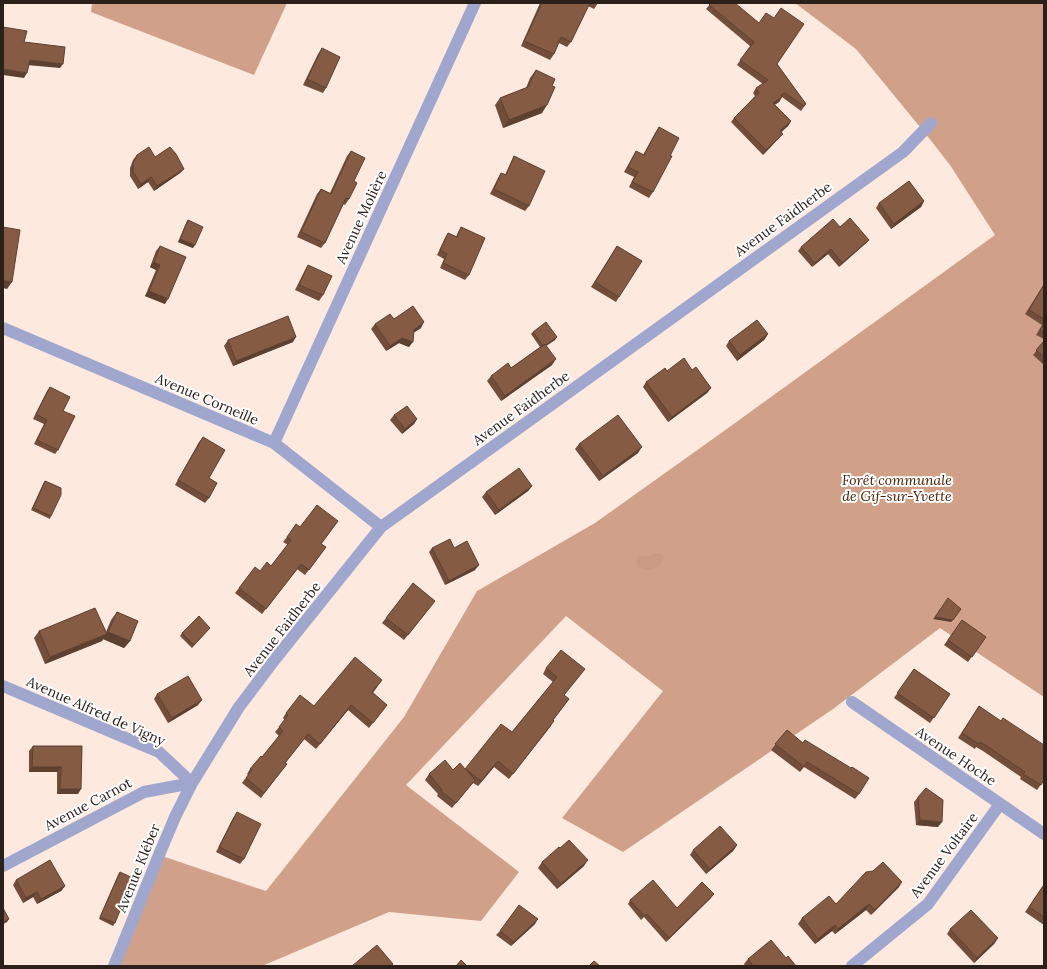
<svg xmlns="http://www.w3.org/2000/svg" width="1047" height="969" font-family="Lora,serif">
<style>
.forest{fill:#d0a188}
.water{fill:#c99b82}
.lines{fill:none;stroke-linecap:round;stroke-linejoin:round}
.street{stroke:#a0a7ce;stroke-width:12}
.wall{fill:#724e3a}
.shaded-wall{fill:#5d4030}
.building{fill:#855b44;stroke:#5d4030}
.labels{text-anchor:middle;stroke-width:4;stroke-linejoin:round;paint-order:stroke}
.street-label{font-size:14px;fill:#2c201a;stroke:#fff}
.park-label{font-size:14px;font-style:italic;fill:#4b2003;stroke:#fff}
</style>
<rect width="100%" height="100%" fill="#fee9df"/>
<path class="forest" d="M92 3H287L254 75 91 12Z
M795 3H1044V697L940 628 833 709 623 852 562 818 663 691 566 616 406 785 519 872 481 921 389 912 262 966H114L159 855 266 891 404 717 477 591 595 523 724 431 995 235 950 165 929 138 856 49Z"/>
<path class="water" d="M656 553 662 554 664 557C662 566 656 568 649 570L638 567 636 560 639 555C646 556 650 558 656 553Z"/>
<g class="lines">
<path class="street" d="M3 328 274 443 381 527
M274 443 475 3
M3 686 159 752 192 783
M852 702 1044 834
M3 866 144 792 192 783
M114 966 159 855 175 817 192 783 239 707 276 658 381 527 903 152 931 123
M852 966 928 904 1000 804"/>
</g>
<path class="wall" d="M540 3H598L594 9 588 6 571 42 567 47 559 43 554 54 550 60 521 46Z
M711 3H735L777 64 806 104 801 111 782 97 779 102 774 105 791 121 788 126 781 132 779 138 763 155 731 122 734 118 755 96 753 93 756 88 763 84 737 65 750 46 706 9Z
M322 48 326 88 323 93 303 85 318 54Z
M536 70 552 86 542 113 503 128 495 105 500 98 526 88 530 78Z
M659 127 653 192 649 198 629 187 634 177 624 172 633 156 636 151 643 155 655 133Z
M351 151 354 181 349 199 345 205 343 204 325 243 321 248 297 237 317 194 321 189 330 193 347 156Z
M137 155 155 157 184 169 180 173 154 191 148 182 138 189 130 176V168L133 160Z
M514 156 529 206 525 211 490 194 498 178 501 173 505 175 511 162Z
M924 201 921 207 891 229 876 208 879 203Z
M188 220 193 248 178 242 186 223Z
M461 227 469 275 465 280 440 268 444 259 437 255 445 238 448 233 456 237 458 232Z
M869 240 865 244 839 267 828 254 812 267 798 251 801 247Z
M160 246 165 304 145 296 156 270 150 267 156 251Z
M617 246 619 297 616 302 591 287Z
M308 265 323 295 319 301 295 290 305 270Z
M1043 286H1044V339L1036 335 1042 325 1025 314Z
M394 319 421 328 413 333 409 347 399 343 386 351 371 329 375 324Z
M533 332 555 340 546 346 552 365 501 401 487 381 491 376 511 368 540 347 531 334Z
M768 334 764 340 737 361 726 346 729 341Z
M228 340 293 342 233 366 224 346Z
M1044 341V365L1033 355Z
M692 370 711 388 707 393 668 422 643 387 646 382 667 371Z
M50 387 63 411 58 450 55 454 34 444 44 424 33 419 47 391Z
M394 415 417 419 414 424 402 434 390 420Z
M203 437 209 478V498L205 503 175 485 199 442Z
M579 444 638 453 599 481 575 449Z
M45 481 51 516 50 519 31 510 43 484Z
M532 486 528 491 495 515 482 497 486 492Z
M338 521 321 544 326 547 305 575 297 569 262 614 235 593 239 588 260 571 271 566 288 545 283 542 287 537 300 527Z
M432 548H454L475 570 445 585 429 552Z
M435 601 404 640 382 623 386 618Z
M117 612 130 641 124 648 103 639 102 641 45 664 34 638 39 631 106 632 111 620Z
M962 620 986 637 968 662 944 645Z
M210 628 192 648 180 636 182 633Z
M546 668 581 674 564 695 569 699 553 720 551 726 509 779 494 767 478 786 473 783 452 808 437 796 438 794 425 780 429 774 453 770 465 769 512 732 553 682 543 674Z
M914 669 950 694 930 723 894 698Z
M382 680 373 693 387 705 369 728 348 710 316 749 304 739 285 763 287 764 283 769 261 798 242 783 248 775 247 774 250 769 262 757 279 736 275 732 285 720 283 718 286 713 314 706Z
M157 694 198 705 168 723 154 699Z
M979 706 1044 780 1037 790 1020 779 1021 777 983 751 976 747 975 749 958 738Z
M787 730 859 794 855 799 804 767 800 772 771 750Z
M33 746H82L78 794H57V772H29V751Z
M918 797 938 827 916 825 914 802Z
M237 812 244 859 240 864 216 852 233 818Z
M737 845 733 851 706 874 690 855 693 850Z
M542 862 584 866 557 889 538 868Z
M120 872 115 923 113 926 99 919 118 875Z
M16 880 65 886 61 891 37 904 33 897 23 903 13 885Z
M1043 886 1044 887V925L1025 912Z
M899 887 871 915 866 910 835 934 832 931 815 944 798 924 802 918 836 904Z
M711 898 666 942 644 917 641 920 628 904 630 900 677 908Z
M535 924 511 946 496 935 500 931Z
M950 929 998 938 994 944 974 963 947 934Z
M786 958 796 966H745L744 964 748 959Z"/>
<path class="shaded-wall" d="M30 60 63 64 60 68 27 65Z
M3 69 27 73 24 78 3 75Z
M782 97 779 102 770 108 773 103Z
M547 105 542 113 503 128 509 120Z
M791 121 788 126 777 136 780 131Z
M783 134 779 138 763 155 766 150Z
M184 169 180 173 154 191 157 186Z
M151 177 148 182 138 189 141 184Z
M924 201 921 207 891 229 894 224Z
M180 239 195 245 193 248 178 242Z
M869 240 865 244 839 267 842 263Z
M831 249 828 254 812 267 815 263Z
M154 262 160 265 156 270 150 267Z
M3 280 12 282 7 289 3 288Z
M149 291 168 299 165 304 145 296Z
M424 322 421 328 410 335 414 330Z
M768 334 764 340 737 361 740 355Z
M296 337 293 342 233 366 236 361Z
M557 337 555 340 541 349 543 346Z
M402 338 413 342 409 347 399 343 386 351 390 346Z
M556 359 552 365 501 401 505 396Z
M711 388 707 393 668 422 672 417Z
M417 419 414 424 402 434 405 429Z
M642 447 638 453 599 481 603 476Z
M532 486 528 491 495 515 499 510Z
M479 565 475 570 445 585 449 581Z
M935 617 953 620 951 622 933 619Z
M108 632 130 641 124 648 103 639Z
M107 634 102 641 45 664 50 657Z
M202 700 198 705 168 723 172 718Z
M351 705 348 710 316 749 320 744Z
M498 761 494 767 478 786 481 781Z
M32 767H61L57 772H29Z
M60 789H81L78 794H57Z
M920 820 942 822 938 827 916 825Z
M737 845 733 851 706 874 710 869Z
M588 860 584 866 557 889 561 884Z
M902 882 899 887 871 915 875 910Z
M65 886 61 891 37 904 41 899Z
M37 892 33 897 23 903 26 898Z
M714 894 711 898 666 942 669 938Z
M869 904 866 910 835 934 838 929Z
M9 919 7 922 3 924V922Z
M538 919 535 924 511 946 514 942Z
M835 925 832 931 815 944 818 939Z
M998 938 994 944 974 963 977 958Z"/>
<path class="building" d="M542 3H590L571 42 561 37 554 54 524 41Z
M711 3H735L759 23 766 13 774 18 781 8 804 24 777 64 806 104 804 106 785 93 781 95 782 97 773 103 791 121 780 131 783 134 766 150 734 118 759 93 756 88 768 80 740 60 754 42 709 5Z
M3 27 27 31 24 42 65 47 63 64 30 60 27 73 3 69Z
M322 48 340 57 326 88 307 79Z
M536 70 555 79 552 86 555 87 547 105 509 120 500 98 528 87Z
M659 127 679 138 670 156H672L653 192 632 182 638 172 628 167 636 151 644 155Z
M149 147 155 157 170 147 176 154 184 169 157 186 151 177 141 184 133 172V163L137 155Z
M351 151 365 158 354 181 357 183 349 199 346 198 325 243 301 232 321 189 331 194Z
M514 156 545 171 529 206 494 189 501 173 506 175Z
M909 181 924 201 894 224 879 203Z
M850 218 869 240 842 263 831 249 815 263 801 247 833 219 840 227Z
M188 220 203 227 195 245 180 239Z
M3 227 20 230 12 282 3 280Z
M461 227 485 238 469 275 443 263 447 254 440 250 448 233 457 237Z
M160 246 186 257 168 299 149 291 160 265 154 262Z
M617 246 642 261 619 297 595 282Z
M308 265 332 276 323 295 299 285Z
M1043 286H1044V319L1029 310Z
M413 306 424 322 414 330 413 342 402 338 390 346 375 324 390 314 394 319Z
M288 316 296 337 236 361 228 340Z
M757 320 768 334 740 355 729 341Z
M546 322 557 337 546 345 545 344 543 346 533 332Z
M1044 323V333L1040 330Z
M1044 341V357L1036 350Z
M545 344 556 359 505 396 491 376 508 363 511 368Z
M684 358 692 370 696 367 711 388 672 417 646 382 665 368 667 371Z
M50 387 70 397 63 411 75 416 58 450 37 440 47 420 36 414Z
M407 406 417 419 405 429 394 415Z
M618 415 642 447 603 476 579 444Z
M203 437 225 450 209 478 217 483 209 498 178 480Z
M519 468 532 486 499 510 486 492Z
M45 481 61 488V495L51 516 33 508Z
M317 505 338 521 321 544 326 547 309 570 301 564 266 609 239 588 255 567 260 571 267 562 271 566 291 540 287 537 296 524 300 527Z
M450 539 454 548 467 541 479 565 449 581 432 548Z
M413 583 435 601 408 635 386 618Z
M948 598 961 609 953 620 935 617Z
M95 608 107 634 50 657 39 631Z
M117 612 138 621 130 641 108 632Z
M199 616 210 628 194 645 182 633Z
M962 620 986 637 972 657 948 640Z
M561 650 585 669 564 695 569 699 553 720 554 721 513 774 498 761 481 781 466 769 475 780 456 803 441 791 442 790 429 774 445 760 453 770 460 763 465 769 501 724 512 732 557 677 546 668Z
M355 657 382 680 372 692 387 705 373 723 351 705 320 744 308 734 285 763 287 764 264 793 246 778 252 770 250 769 261 756 262 757 283 731 279 727 288 715 286 713 300 695 314 706Z
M914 669 950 694 934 718 897 693Z
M188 676 202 700 172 718 157 694Z
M979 706 1001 721 1003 718 1044 745V780L1041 785 1023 774 1025 772 987 746 980 742 979 744 962 733Z
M787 730 803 743 805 740 851 768 852 767 869 778 859 794 807 762 804 767 775 744Z
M33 746H82L81 789H60L61 767H32Z
M926 788 943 800 942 822 920 820 918 797Z
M237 812 261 824 244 859 219 847Z
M720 826 737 845 710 869 693 850Z
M569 840 588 860 561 884 542 862 559 847 560 848Z
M50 860 65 886 41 899 37 892 26 898 16 880Z
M883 862 902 882 875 910 869 904 838 929 835 925 818 939 802 918 829 896 836 904 866 872 873 871Z
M120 872 133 878 115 923 100 917Z
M653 880 677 908 702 882 714 894 669 938 647 914 644 916 630 900Z
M1043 886 1044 887V917L1029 907Z
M519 905 538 919 514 942 500 931Z
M3 908 9 919 3 922Z
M971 910 998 938 977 958 950 929Z
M771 940 786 958 788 956 796 966H753L748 959Z
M377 945 393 964 391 966H352Z
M461 960 467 966H456Z
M594 961 600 966H589Z"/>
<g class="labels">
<g class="street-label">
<text transform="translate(361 217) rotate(-65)" y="5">Avenue Molière</text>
<text transform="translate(783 219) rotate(-36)" y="5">Avenue Faidherbe</text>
<text transform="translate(207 399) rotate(23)" y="5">Avenue Corneille</text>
<text transform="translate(521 408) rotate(-36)" y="5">Avenue Faidherbe</text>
<text transform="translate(282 629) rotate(-52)" y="5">Avenue Faidherbe</text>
<text transform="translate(96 711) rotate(24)" y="5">Avenue Alfred de Vigny</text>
<text transform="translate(956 756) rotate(34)" y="5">Avenue Hoche</text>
<text transform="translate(88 804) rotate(-28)" y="5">Avenue Carnot</text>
<text transform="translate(944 855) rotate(-53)" y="5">Avenue Voltaire</text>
<text transform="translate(138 868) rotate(-68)" y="5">Avenue Kléber</text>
</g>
<g class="park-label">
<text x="897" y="485">Forêt communale<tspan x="897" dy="16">de Gif-sur-Yvette</tspan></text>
</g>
</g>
<rect width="1047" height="969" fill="none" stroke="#2c201a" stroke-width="8"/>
</svg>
